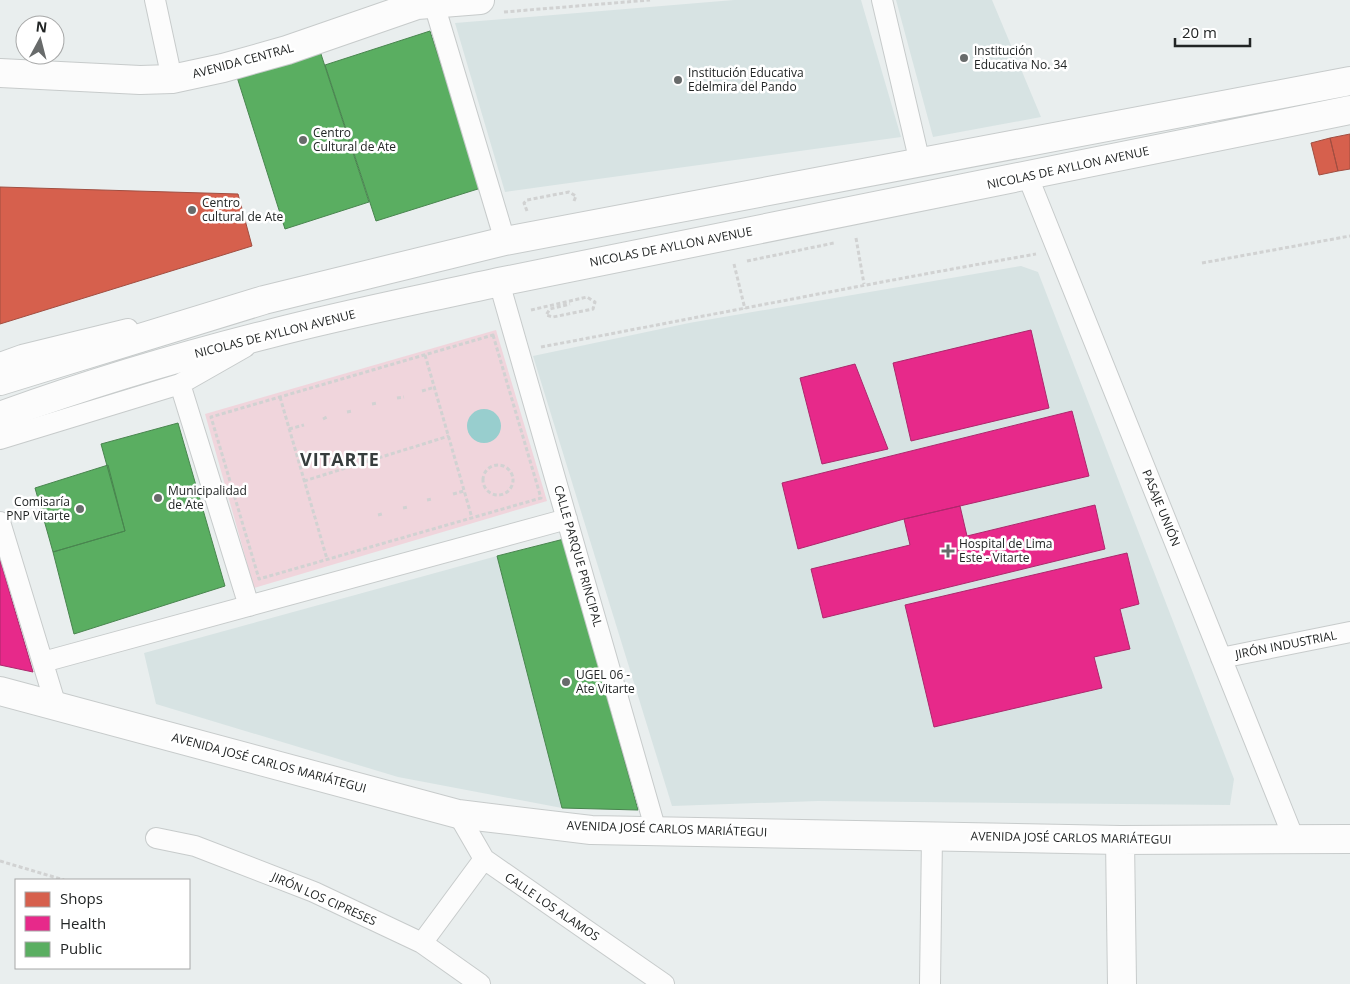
<svg xmlns="http://www.w3.org/2000/svg" width="1350" height="984" font-family="'Open Sans',sans-serif">
<style>
.built{fill:#d7e3e3}
.green{fill:#f0d5dc}
.water{fill:#98cece}
.shops{fill:#d6604d;stroke:#a04e41}
.health{fill:#e7298a;stroke:#ac286c}
.public{fill:#5aae61;stroke:#49854f}
.lines{fill:none;stroke-linecap:round;stroke-linejoin:round}
.street-casing{stroke:#c7cbcb;stroke-width:22}
.secondary-casing{stroke:#c7cbcb;stroke-width:30}
.primary-casing{stroke:#c7cbcb;stroke-width:30}
.path{stroke:#d1d2d2;stroke-width:3;stroke-dasharray:4 2.5;stroke-linecap:butt}
.street{stroke:#fcfcfc;stroke-width:20}
.secondary{stroke:#fcfcfc;stroke-width:28}
.primary{stroke:#fcfcfc;stroke-width:28}
.poi-dot{fill:#686b6b;stroke:#fff;stroke-width:2}
.labels{text-anchor:middle;stroke-width:5;stroke-linejoin:round;paint-order:stroke}
.poi-label{font-size:12px;fill:#222525;stroke:#fff;text-anchor:start}
.street-label{font-size:12px;fill:#222525;stroke:#fff}
.district-label{font-size:18px;font-weight:bold;letter-spacing:1px;fill:#363d3d;stroke:#fff}
</style>
<rect width="100%" height="100%" fill="#e9eeee"/>
<path class="built" d="M734 0H861L901 137 505 192 455 23Z
M896 0H992L1041 117 933 137Z
M1021 266 1038 272 1234 779 1230 805 818 801 672 806 533 356 689 323Z
M497 556 562 808 398 777 156 704 144 653Z"/>
<path class="green" d="M496 330 547 501 254 588 205 414Z"/>
<path class="water" d="M467 426a17 17 0 1 1 34 0a17 17 0 1 1-34 0Z"/>
<path class="shops" d="M1350 134V169L1338 171 1330 138Z
M1330 138 1338 171 1319 175 1311 143Z
M0 187 238 194 252 246 0 324Z"/>
<path class="health" d="M1031 330 1049 408 911 441 893 363Z
M855 364 888 449 822 464 800 378Z
M1072 411 1089 476 904 519 798 549 782 483Z
M1095 505 1105 549 823 618 811 569 910 545 904 519 960 506 967 536Z
M1127 553 1139 604 1120 609 1130 649 1094 657 1102 688 934 727 905 605Z
M0 560 33 672 0 665Z"/>
<path class="public" d="M430 31 481 188 376 221 325 65Z
M320 51 369 202 285 229 237 77Z
M178 423 225 586 74 634 53 552 125 531 101 444Z
M108 465 125 531 53 552 35 488Z
M564 539 638 810 562 808 497 556Z"/>
<g class="lines">
<g class="street-casing">
<path id="street" d="M155 0 172 79
M882 0 920 163
M434 4 505 241
M1028 177 1294 839
M499 282 656 831
M0 363 22 355 128 329
M180 384 249 606
M0 439 180 384 245 347
M0 522 56 706
M1221 658 1350 632
M43 662 567 519
M458 814 484 859 664 984
M156 838 195 846 314 892 422 943 480 984
M422 943 484 859
M930 984 932 836"/>
</g>
<g class="secondary-casing">
<path id="secondary" d="M0 73 140 80 172 79 223 68 287 50 417 5 480 0
M0 691 458 814 591 830 1120 840 1350 839
M1120 840 1122 984"/>
</g>
<g class="primary-casing">
<path id="primary" d="M0 381 264 300 505 241 1350 81
M0 416C88 384 178 357 269 334 345 314 423 299 499 282L1350 110"/>
</g>
<path class="path" d="M504 12 650 0
M527 211 524 203 527 200 569 192 576 196 574 201
M856 238 864 284
M747 261 834 243
M1202 263 1350 236
M734 264 745 309
M531 310 587 297 595 302 593 309 553 317 546 315 550 309 570 304
M493 335 541 498 259 579 211 417Z
M541 347C706 316 871 283 1036 254
M425 355 472 518
M422 391 435 387
M280 397 327 559
M397 398 404 397
M372 404 377 403
M347 412 353 411
M323 419 327 417
M289 429 304 425
M483 480a15 15 0 1 1 30 0a15 15 0 1 1-30 0Z
M304 481 449 436
M453 494 464 491
M427 500 432 499
M403 508 408 507
M378 515 382 514
M0 861 64 880"/>
<use href="#street" class="street"/>
<use href="#secondary" class="secondary"/>
<use href="#primary" class="primary"/>
</g>
<g class="poi-dot">
<circle cx="964" cy="58" r="5"/>
<circle cx="678" cy="80" r="5"/>
<circle cx="303" cy="140" r="5"/>
<circle cx="192" cy="210" r="5"/>
<circle cx="158" cy="498" r="5"/>
<circle cx="80" cy="509" r="5"/>
<path d="M945.5 543.5h5v5h5v5h-5v5h-5v-5h-5v-5h5z"/>
<circle cx="566" cy="682" r="5"/>
</g>
<g class="labels">
<g class="poi-label">
<text x="974" y="55">Institución<tspan x="974" dy="14">Educativa No. 34</tspan></text>
<text x="688" y="77">Institución Educativa<tspan x="688" dy="14">Edelmira del Pando</tspan></text>
<text x="313" y="137">Centro<tspan x="313" dy="14">Cultural de Ate</tspan></text>
<text x="202" y="207">Centro<tspan x="202" dy="14">cultural de Ate</tspan></text>
<text x="168" y="495">Municipalidad<tspan x="168" dy="14">de Ate</tspan></text>
<text x="70" y="506" text-anchor="end">Comisaría<tspan x="70" dy="14">PNP Vitarte</tspan></text>
<text x="959" y="548">Hospital de Lima<tspan x="959" dy="14">Este - Vitarte</tspan></text>
<text x="576" y="679">UGEL 06 -<tspan x="576" dy="14">Ate Vitarte</tspan></text>
</g>
<g class="street-label">
<text transform="translate(243 61) rotate(-15)" y="4">AVENIDA CENTRAL</text>
<text transform="translate(1068 168) rotate(-12)" y="4">NICOLAS DE AYLLON AVENUE</text>
<text transform="translate(671 247) rotate(-11)" y="4">NICOLAS DE AYLLON AVENUE</text>
<text transform="translate(275 334) rotate(-14)" y="4">NICOLAS DE AYLLON AVENUE</text>
<text transform="translate(1161 508) rotate(68)" y="4">PASAJE UNIÓN</text>
<text transform="translate(578 556) rotate(74)" y="4">CALLE PARQUE PRINCIPAL</text>
<text transform="translate(1286 645) rotate(-11)" y="4">JIRÓN INDUSTRIAL</text>
<text transform="translate(269 763) rotate(15)" y="4">AVENIDA JOSÉ CARLOS MARIÁTEGUI</text>
<text transform="translate(667 829) rotate(2)" y="4">AVENIDA JOSÉ CARLOS MARIÁTEGUI</text>
<text transform="translate(1071 838) rotate(1)" y="4">AVENIDA JOSÉ CARLOS MARIÁTEGUI</text>
<text transform="translate(324 899) rotate(24)" y="4">JIRÓN LOS CIPRESES</text>
<text transform="translate(552 907) rotate(34)" y="4">CALLE LOS ALAMOS</text>
</g>
<g class="district-label">
<text x="340" y="466">VITARTE</text>
</g>
</g>
<rect x="15" y="879" width="175" height="90" fill="#ffffff" stroke="#a7a8a8"/>
<rect x="25" y="892" width="25" height="15" fill="#d6604d" stroke="#a7a8a8"/>
<text x="60" y="904" font-size="15" fill="#222525">Shops</text>
<rect x="25" y="916" width="25" height="15" fill="#e7298a" stroke="#a7a8a8"/>
<text x="60" y="929" font-size="15" fill="#222525">Health</text>
<rect x="25" y="942" width="25" height="15" fill="#5aae61" stroke="#a7a8a8"/>
<text x="60" y="954" font-size="15" fill="#222525">Public</text>
<g transform="translate(40 40) rotate(7)"><circle r="24" fill="#ffffff" stroke="#a7a8a8"/>
<path d="M0-4L9 19L0 12L-9 19Z" fill="#686b6b"/>
<text y="-8" font-size="14" font-weight="bold" text-anchor="middle" fill="#222525">N</text>
</g>
<path d="M1175 38v8h75v-8" fill="none" stroke="#222525" stroke-width="2.5"/>
<text x="1182" y="38" font-size="15" fill="#222525" stroke="#ffffff" stroke-width="4" paint-order="stroke">20 m</text>
</svg>
